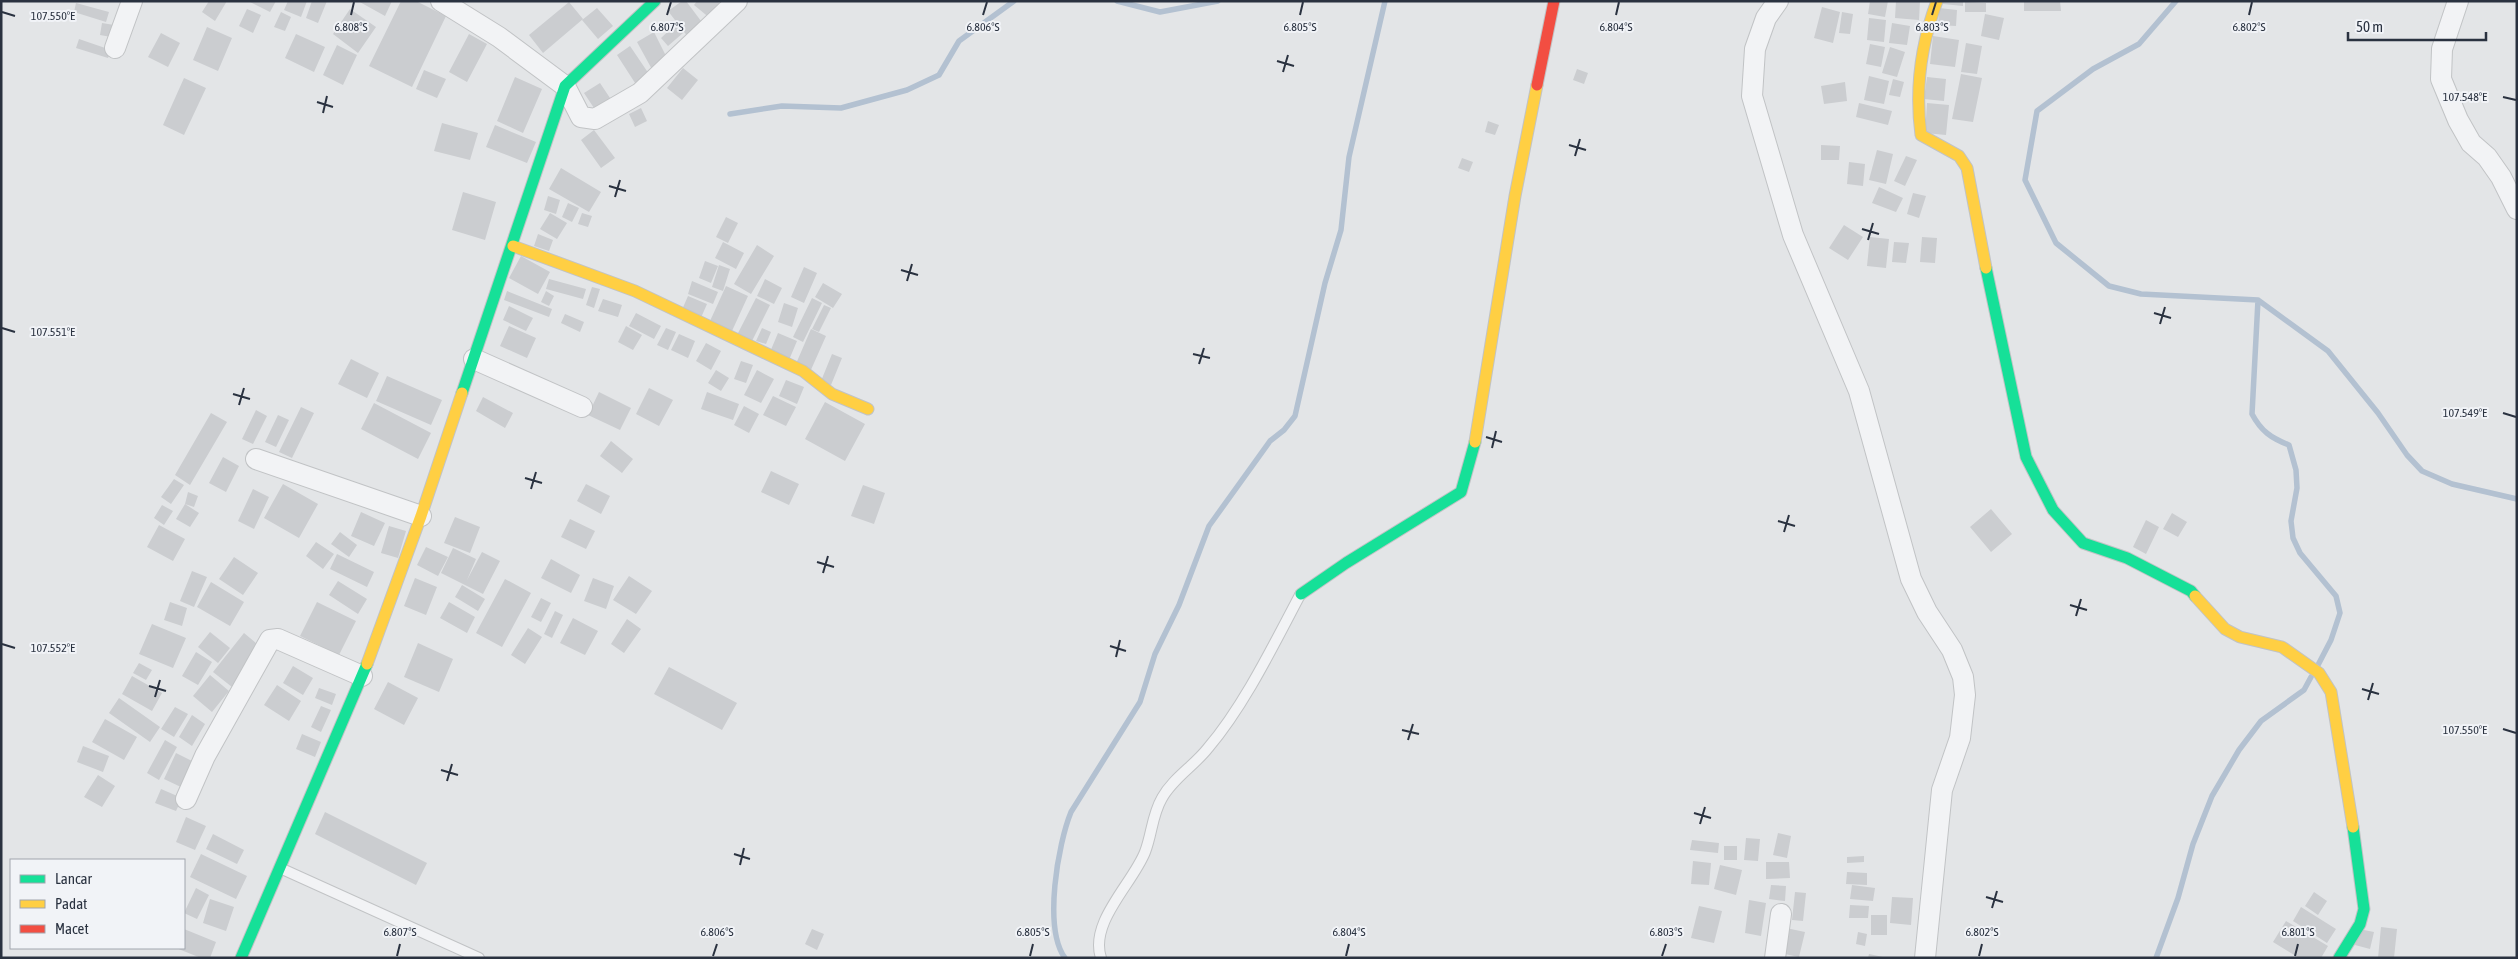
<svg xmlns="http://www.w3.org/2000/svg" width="2518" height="959" font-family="'Asap Condensed',sans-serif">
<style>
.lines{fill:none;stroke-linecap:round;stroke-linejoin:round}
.stream{stroke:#b3c1d1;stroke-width:5.5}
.building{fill:#cbcdd0}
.lane-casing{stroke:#c1c3c5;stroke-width:12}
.street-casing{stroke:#c1c3c5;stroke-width:22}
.fast-casing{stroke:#c1c3c5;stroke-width:13}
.slow-casing{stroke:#c1c3c5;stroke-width:13}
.jam-casing{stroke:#c1c3c5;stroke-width:13}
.lane{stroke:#f2f3f5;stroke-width:10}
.street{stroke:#f2f3f5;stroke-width:20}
.fast{stroke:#16e098;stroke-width:11}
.slow{stroke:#ffcf43;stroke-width:11}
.jam{stroke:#f24e42;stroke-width:11}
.ticks{fill:none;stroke:#2a3240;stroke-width:2}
.ticks-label{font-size:12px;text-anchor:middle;fill:#2a3240;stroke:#f1f3f7;stroke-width:4;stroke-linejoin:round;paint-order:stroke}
</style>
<rect width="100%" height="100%" fill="#e3e5e7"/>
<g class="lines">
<path class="stream" d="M1117 1 1160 12 1218 1
M2176 1 2139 44 2093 69 2037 111 2025 180 2056 243 2109 286 2141 294 2258 300 2328 351 2378 413 2407 455 2422 471 2452 484 2517 499
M730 114 782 106 841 108 907 90 939 75 959 41 1014 1
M2258 300 2252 414C2261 431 2271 438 2289 445L2296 470 2297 488 2291 521 2293 538 2300 553 2336 596 2340 613 2331 640 2318 665
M1065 958C1043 928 1058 844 1071 812L1140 702 1155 654 1179 605 1209 526 1270 441 1284 430 1295 416 1325 283 1341 230 1349 157 1385 1
M2156 958 2178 898 2193 844 2212 796 2239 750 2261 721 2304 690 2311 677"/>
</g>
<path class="building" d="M209 1H227L215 21 202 12Z
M248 1H276L270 12Z
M288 1H307L301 17 284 10Z
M312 1H327L318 23 306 18Z
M358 1H392L385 16Z
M401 1H416L446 16 412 87 369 66Z
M682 1H686L704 25 688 37 668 11Z
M697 1H717L722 5 711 19 694 5Z
M1870 1H1888L1885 17 1868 14Z
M1896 1H1920L1919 20 1895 18Z
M1943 1H1963V6L1943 4Z
M2024 1H2060L2061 11H2024Z
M569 2 583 19 543 53 529 35Z
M1965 2 1986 3V12H1965Z
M76 3 109 12 106 22 74 12Z
M1822 7 1840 12 1833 43 1814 38Z
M597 8 613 26 598 39 582 20Z
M1939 8 1957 10 1956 26 1938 25Z
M247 9 261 15 253 33 239 26Z
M350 9 376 27 358 53 333 34Z
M281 12 291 17 285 31 274 27Z
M1842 12 1853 14 1850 34 1839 33Z
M1985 14 2004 18 1999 40 1981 36Z
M1869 18 1886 20 1884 42 1867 40Z
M102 23 120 26 117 38 100 35Z
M1892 23 1910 26 1907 45 1889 43Z
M676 24 683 33 668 46 661 38Z
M207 27 232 38 218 71 193 60Z
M654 32 670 64 654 73 637 42Z
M161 33 180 43 168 67 148 57Z
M296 34 325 47 314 72 285 58Z
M469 34 487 44 467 82 449 72Z
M1933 36 1959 40 1955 67 1930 64Z
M79 39 111 50 108 58 76 48Z
M1966 43 1982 46 1977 74 1961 72Z
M1870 44 1885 47 1881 67 1866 64Z
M337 45 357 55 343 85 323 75Z
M630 46 651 77 637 86 617 55Z
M1890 47 1905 52 1897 77 1882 73Z
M683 68 698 80 682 100 667 88Z
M1577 69 1588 73 1584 84 1573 80Z
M424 70 446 79 437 98 416 89Z
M1961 74 1982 78 1973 122 1952 119Z
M1869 76 1889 81 1884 104 1864 100Z
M515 77 542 89 523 133 497 121Z
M1927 77 1946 79 1944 101 1924 99Z
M184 78 206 88 184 135 163 125Z
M1893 79 1904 82 1900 97 1889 95Z
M1845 82 1847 101 1824 104 1821 86Z
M600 83 612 101 596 111 584 93Z
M1859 103 1892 111 1888 125 1856 117Z
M1927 103 1949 105 1946 135 1925 133Z
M641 108 647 121 635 127 629 114Z
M1488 121 1499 125 1495 135 1485 132Z
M442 123 478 133 470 160 434 151Z
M495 125 536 142 527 163 486 147Z
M594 130 615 158 601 168 581 140Z
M1821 145 1840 146 1839 160H1821Z
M1877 150 1893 154 1886 184 1869 180Z
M1906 156 1917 160 1905 186 1894 181Z
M1462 158 1473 162 1469 172 1458 168Z
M1849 162 1865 164 1863 186 1847 184Z
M561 168 601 192 589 212 549 189Z
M1879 187 1903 198 1896 212 1872 203Z
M463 192 496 202 485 240 452 230Z
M1913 193 1926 196 1919 218 1907 214Z
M548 196 560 200 556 214 544 210Z
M568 203 579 208 572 222 562 217Z
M550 213 567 223 557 239 540 229Z
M582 213 592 216 588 227 578 224Z
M726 217 738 223 728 243 716 237Z
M1844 225 1863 237 1848 260 1829 248Z
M538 234 553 240 549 251 534 246Z
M1870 237 1889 239 1886 268 1867 266Z
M1922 237 1937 238 1935 263 1920 262Z
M723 242 744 253 736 269 715 258Z
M1894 242 1909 243 1906 263 1892 262Z
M757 245 774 256 751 294 734 284Z
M521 256 550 272 538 294 509 278Z
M705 261 718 266 711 283 699 278Z
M719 265 730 269 723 291 712 287Z
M804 267 817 273 804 303 791 297Z
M549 279 586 289 583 299 546 289Z
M765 279 782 288 774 304 757 296Z
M692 281 718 292 713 304 688 294Z
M823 283 842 294 833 308 815 297Z
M726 286 748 296 732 331 710 321Z
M592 287 600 289 594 308 586 305Z
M507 291 552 309 549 317 504 300Z
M546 291 554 296 549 306 541 302Z
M688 296 707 304 700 320 681 312Z
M756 298 770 305 751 343 737 335Z
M812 298 822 303 803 342 793 337Z
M603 299 622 305 618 317 598 311Z
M784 303 798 308 792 327 778 322Z
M824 305 831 308 819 332 812 329Z
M509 306 533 318 526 331 503 320Z
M636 313 661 326 654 339 629 326Z
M565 314 584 322 580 332 561 323Z
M509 326 536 338 527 358 500 346Z
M626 326 642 335 633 350 618 342Z
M666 328 676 332 668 350 657 345Z
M762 328 771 332 766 344 756 341Z
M811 329 826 336 810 372 795 366Z
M778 333 797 341 789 360 770 352Z
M679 334 695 341 688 358 671 350Z
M706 343 721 351 711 370 696 361Z
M832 354 842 358 831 385 821 381Z
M351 359 379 373 367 398 338 384Z
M741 361 753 365 746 383 734 379Z
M716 370 729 378 721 391 708 383Z
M757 370 774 379 761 403 744 395Z
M387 376 442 400 431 425 376 401Z
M786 380 804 387 797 404 779 396Z
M649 388 673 400 659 426 636 414Z
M599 392 631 408 620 430 588 415Z
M707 392 739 404 733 420 701 409Z
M773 396 796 407 786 426 763 415Z
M483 397 513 413 505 428 476 411Z
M825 402 865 424 845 461 805 439Z
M374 403 431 433 418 459 361 429Z
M744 406 759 414 749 433 734 425Z
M301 407 314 413 292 458 279 452Z
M256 410 267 416 253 444 242 439Z
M211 413 227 422 190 485 175 475Z
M278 415 289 420 276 447 265 442Z
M611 441 633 459 622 473 600 456Z
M223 457 239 466 226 492 209 483Z
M771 471 799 484 789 505 761 492Z
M174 479 184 485 171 504 161 497Z
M283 484 318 504 299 538 264 518Z
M586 484 610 496 601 514 577 501Z
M863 485 885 493 874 524 851 516Z
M253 489 269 497 254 529 238 521Z
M188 492 198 496 194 507 185 504 199 513 190 527 176 519 185 504Z
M162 505 173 511 164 525 154 518Z
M1991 509 2012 534 1991 552 1970 527Z
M361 512 385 523 374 546 351 536Z
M2172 513 2187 522 2178 537 2163 529Z
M455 517 480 527 470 553 444 543Z
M570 519 595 531 586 549 561 537Z
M2146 520 2159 527 2146 554 2133 547Z
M159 525 185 539 173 561 147 547Z
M389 526 406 531 398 558 381 553Z
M340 532 357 545 349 557 331 544Z
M316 542 334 554 323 569 306 556Z
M426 547 448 557 438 576 417 565Z
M453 548 476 559 467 580 482 552 500 561 483 594 441 573Z
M337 554 374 572 367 587 330 569Z
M234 557 258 573 243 595 219 579Z
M551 559 580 575 571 593 541 578Z
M192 571 207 577 194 607 180 601Z
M629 576 652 591 636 614 613 600Z
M415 578 437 587 426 615 404 606Z
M593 578 614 586 606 609 584 601Z
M505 579 531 593 502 647 476 633Z
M338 581 367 599 358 614 329 595Z
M211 582 244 602 230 626 197 607Z
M462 585 485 599 478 611 455 597Z
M541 598 551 603 541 622 531 617Z
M170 602 187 608 182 626 164 620Z
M317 602 356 621 339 655 300 636Z
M449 602 475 617 467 633 440 618Z
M555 611 563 615 552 638 544 634Z
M573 618 598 631 585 655 560 643Z
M627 619 641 629 624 653 611 644Z
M152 624 186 638 173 668 139 654Z
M528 628 542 637 525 664 511 655Z
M210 632 230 648 218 663 198 647Z
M244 633 263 649 232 687 213 672Z
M418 643 453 659 439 692 404 677Z
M196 652 212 662 198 685 182 676Z
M139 663 152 670 146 680 133 673Z
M293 666 313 678 303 695 283 683Z
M669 667 737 703 722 730 654 694Z
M210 675 229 691 212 712 193 696Z
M132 676 162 693 152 711 122 694Z
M388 682 418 698 404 725 374 709Z
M277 685 301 701 289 721 264 705Z
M319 688 336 694 332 705 315 698Z
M119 698 160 727 150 742 109 713Z
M321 706 331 710 321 732 311 727Z
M175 707 188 714 174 737 161 729Z
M192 715 205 724 192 746 179 737Z
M105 719 137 737 124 760 92 742Z
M302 734 321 742 315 757 296 749Z
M165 740 177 747 159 780 147 773Z
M83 746 109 756 103 772 77 762Z
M176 753 196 763 183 788 164 779Z
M98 775 115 786 102 807 84 797Z
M161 789 182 798 176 811 155 803Z
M325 812 427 863 416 885 315 834Z
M186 817 206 826 195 850 176 842Z
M1778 833 1791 836 1787 858 1773 855Z
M213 834 244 850 237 864 206 849Z
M1746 838 1760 839 1758 861 1744 860Z
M1692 840 1719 843 1718 853 1690 850Z
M1724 846H1737V860H1724Z
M201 854 247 876 236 899 190 877Z
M1864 856V862L1847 863V857Z
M1693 861 1711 863 1709 885 1691 884Z
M1766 862H1789L1790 878 1766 879Z
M1720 865 1742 870 1736 895 1714 889Z
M1847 872 1867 873V885L1846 884Z
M1771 885 1786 886 1785 901 1769 899Z
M1852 885 1875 888 1873 901 1850 899Z
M196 888 209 895 197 919 184 913Z
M1795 892 1806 893 1803 921 1792 920Z
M2314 892 2327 901 2318 915 2305 906Z
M1892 897 1913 898 1911 925 1890 923Z
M210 899 234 907 226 931 203 923Z
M1749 900 1766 903 1761 936 1745 933Z
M1850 905 1869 906 1868 918H1849Z
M1699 906 1722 911 1714 943 1691 938Z
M2301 907 2336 929 2327 943 2293 921Z
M1871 915H1887V935H1871Z
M2286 921 2328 946 2321 958H2299L2273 942Z
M2381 927 2397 929 2394 958H2378Z
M1786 928 1805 932 1799 957 1780 953Z
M184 929 216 942 210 958H201L176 948H184Z
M812 929 824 934 817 950 805 944Z
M2359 929 2374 932 2370 949 2355 945Z
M1858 932 1867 934 1865 946 1856 944Z
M1869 954 1883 957V958H1868Z"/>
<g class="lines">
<g class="lane-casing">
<path id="lane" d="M280 868 479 958
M1101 958C1089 922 1133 883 1145 852 1152 834 1152 815 1162 798 1173 778 1194 766 1208 748 1244 706 1274 644 1300 595"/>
</g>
<g class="street-casing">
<path id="street" d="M441 1 499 37 565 86 581 117 595 119 640 93 737 1
M1778 1 1766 18 1755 49 1752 96 1793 235 1859 391 1911 579 1927 612 1952 650 1963 677 1965 695 1960 738 1942 790 1925 958
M2458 1 2442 49 2441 79 2458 120 2471 143 2487 157 2501 177 2517 209
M115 48 132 1
M474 359 582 407
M256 459 421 516
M186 799 205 756 270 640 278 639 362 676
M1775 958 1781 914"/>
</g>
<g class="fast-casing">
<path id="fast" d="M1986 268 2026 457 2053 510 2083 543 2127 558 2191 591 2195 596
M462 393 565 86 655 1
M1301 594 1346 563 1461 492 1475 442
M241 958 367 664
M2339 958 2360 924 2364 909 2353 827"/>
</g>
<g class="slow-casing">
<path id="slow" d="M1937 1C1921 44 1915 90 1921 135L1959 156 1967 168 1986 268
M513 246 635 291 803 371 832 394 868 409
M1475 442 1515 196 1537 85
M2195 596 2225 629 2240 637 2282 647 2319 673 2331 692 2353 827
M367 664 421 516 462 393"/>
</g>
<g class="jam-casing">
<path id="jam" d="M1537 85 1554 1"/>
</g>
<use href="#lane" class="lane"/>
<use href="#street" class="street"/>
<use href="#fast" class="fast"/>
<use href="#slow" class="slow"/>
<use href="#jam" class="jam"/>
</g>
<path class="ticks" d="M2 12 15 16M351 15 354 2M667 15 671 2M983 15 987 2M1300 15 1303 2M1616 15 1619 2M1932 15 1936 2M2249 15 2252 2M1277 61 1294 66M1283 72 1288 55M2503 97 2516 100M317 102 333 107M323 113 327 96M1569 145 1586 150M1575 156 1580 139M609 186 626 191M615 197 620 180M1862 229 1879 234M1868 240 1873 223M901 270 918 275M907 281 912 264M2154 313 2171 318M2160 324 2165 307M2 328 15 332M1193 354 1210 358M1199 364 1204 348M233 394 250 399M239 405 244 388M2503 413 2516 417M1486 437 1502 442M1492 448 1496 431M525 478 542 483M531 489 536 472M1778 521 1795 526M1784 532 1789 515M817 562 834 567M823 573 828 556M2070 605 2087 610M2076 616 2081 599M2 644 15 648M1110 646 1126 651M1116 657 1120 640M149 686 166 691M2362 689 2379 694M155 697 160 680M2368 700 2373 683M2503 729 2516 733M1402 730 1419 734M1408 740 1413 724M441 770 458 775M447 781 452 764M1694 813 1711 818M1700 824 1705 807M734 854 750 859M740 865 744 848M1986 897 2003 902M1992 908 1997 891M397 956 400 944M713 956 717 944M1030 956 1033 944M1346 956 1349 944M1662 956 1666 944M1979 956 1982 944M2295 956 2298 944"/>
<g class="ticks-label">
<text x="53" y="20">107.550°E</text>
<text x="351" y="31">6.808°S</text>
<text x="667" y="31">6.807°S</text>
<text x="983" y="31">6.806°S</text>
<text x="1300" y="31">6.805°S</text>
<text x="1616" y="31">6.804°S</text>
<text x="1932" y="31">6.803°S</text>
<text x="2249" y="31">6.802°S</text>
<text x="2465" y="101">107.548°E</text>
<text x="53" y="336">107.551°E</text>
<text x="2465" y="417">107.549°E</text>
<text x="53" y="652">107.552°E</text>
<text x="2465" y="734">107.550°E</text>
<text x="400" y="936">6.807°S</text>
<text x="717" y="936">6.806°S</text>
<text x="1033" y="936">6.805°S</text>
<text x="1349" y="936">6.804°S</text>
<text x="1666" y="936">6.803°S</text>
<text x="1982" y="936">6.802°S</text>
<text x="2298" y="936">6.801°S</text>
</g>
<rect width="2518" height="959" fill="none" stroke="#2a3240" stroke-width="5"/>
<rect x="10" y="859" width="175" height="90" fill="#f1f3f7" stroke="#a1a6ae"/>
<rect x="20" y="875" width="25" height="8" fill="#16e098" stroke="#a1a6ae"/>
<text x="55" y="884" font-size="15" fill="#2a3240">Lancar</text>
<rect x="20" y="900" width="25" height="8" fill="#ffcf43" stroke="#a1a6ae"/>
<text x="55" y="909" font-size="15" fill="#2a3240">Padat</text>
<rect x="20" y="925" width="25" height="8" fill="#f24e42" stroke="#a1a6ae"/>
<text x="55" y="934" font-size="15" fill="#2a3240">Macet</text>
<path d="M2348 32v8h138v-8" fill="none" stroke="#2a3240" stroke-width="2.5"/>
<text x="2356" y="32" font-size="15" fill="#2a3240" stroke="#f1f3f7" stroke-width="4" paint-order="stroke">50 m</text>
</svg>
